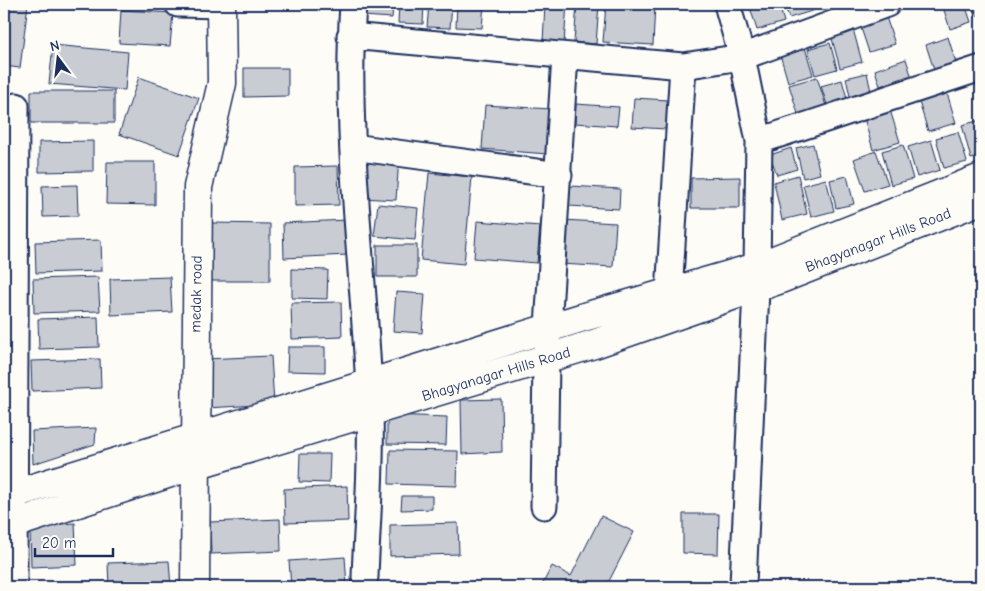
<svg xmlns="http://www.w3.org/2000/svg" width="985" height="591" font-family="'Comic Neue',sans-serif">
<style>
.building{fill:#c9ccd3;stroke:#1b2f5e}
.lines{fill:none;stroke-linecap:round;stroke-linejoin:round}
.street-casing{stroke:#1b2f5e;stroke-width:29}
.secondary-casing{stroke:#1b2f5e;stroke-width:31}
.street{stroke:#fdfcf7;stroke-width:25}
.secondary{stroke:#fdfcf7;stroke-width:28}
.labels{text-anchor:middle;stroke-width:4;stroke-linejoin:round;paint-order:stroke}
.street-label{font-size:15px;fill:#1b2f5e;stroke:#fdfcf7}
</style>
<rect width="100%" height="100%" fill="#fdfcf7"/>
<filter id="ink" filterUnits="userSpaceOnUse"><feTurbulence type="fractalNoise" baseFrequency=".02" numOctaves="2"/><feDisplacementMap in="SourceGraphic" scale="10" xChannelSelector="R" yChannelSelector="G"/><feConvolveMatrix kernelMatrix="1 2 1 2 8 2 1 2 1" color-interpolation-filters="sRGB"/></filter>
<g filter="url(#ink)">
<path class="building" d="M4 4H28L20 68 4 66Z
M363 4H393L392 18 363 16Z
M399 4H424L423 24 398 23Z
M429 4H452L450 28 427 27Z
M457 4H484L482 28 456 27Z
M545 4H567L564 43 543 42Z
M577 4H599L596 44 574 42Z
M606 4H655L653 45 603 42Z
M749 4H779L784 22 757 30Z
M784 4H813L815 10 789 18Z
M942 4H965L971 22 950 29Z
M971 4H981V14L975 16Z
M121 10 173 13 170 46 119 43Z
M886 17 895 44 869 52 860 25Z
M853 29 862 62 840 68 831 35Z
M948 37 957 66 935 73 926 45Z
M830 43 837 69 815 75 808 49Z
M804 44 813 75 788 82 779 51Z
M53 45 128 52 125 90 49 84Z
M906 59 911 75 880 86 875 70Z
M244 68H288V96L244 97Z
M867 73 872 96 851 101 846 78Z
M139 77 199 98 179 155 119 134Z
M817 77 827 109 799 117 789 85Z
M842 80 848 102 828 108 821 86Z
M31 91H114V123H31Z
M947 93 956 123 928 131 919 102Z
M634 98 668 100 666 129 632 127Z
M576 104 619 107 617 126 575 123Z
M485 105 551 109 548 154 482 149Z
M890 110 900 142 873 150 864 118Z
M981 120V156L971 159 962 125Z
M958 132 967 162 944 168 936 138Z
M931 140 940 170 917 177 908 147Z
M93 141V171L39 172V142Z
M813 144 820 174 803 178 796 148Z
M903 145 913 179 891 185 882 151Z
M791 148 797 169 777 175 770 155Z
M876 151 888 184 865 191 854 159Z
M365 156 399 158 396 200 362 198Z
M107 162H155V205L106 204Z
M338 166 339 205 295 206V167Z
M429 173 472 177 464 264 421 260Z
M798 175 807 214 782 220 774 182Z
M847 176 854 204 836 208 830 180Z
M740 177V208H691V178Z
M826 179 834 211 811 217 803 185Z
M77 185 78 216 43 217 42 186Z
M570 186 620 189 619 209 569 206Z
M378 204 418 208 415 240 374 236Z
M347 220 348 255 284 258 283 223Z
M563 220 616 223 613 267 560 264Z
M477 221 540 226 537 263 474 258Z
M211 223 270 224V281H210Z
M101 240 102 271 36 273 35 242Z
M377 245H417V277H377Z
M292 269 328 270 327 299 292 298Z
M98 277 100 311 34 313 33 279Z
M170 277 172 312 111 315 110 279Z
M396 292 425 294 422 333 393 331Z
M341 302 342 337 292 339 291 303Z
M98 317 99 347 39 349 38 319Z
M288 347H325V372L287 371Z
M271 356 274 404 207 408 205 359Z
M100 359 101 388 32 391 31 361Z
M501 399 502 452 462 454 461 400Z
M387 415 447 417 446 445 387 444Z
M96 428 95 444 33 464 32 431Z
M390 450 458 451 457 486 389 484Z
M300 454H330L329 483 299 482Z
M347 486 348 521 285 523 284 489Z
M402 496H432V509L401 510Z
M683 514H719L718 554 683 553Z
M601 516 634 532 606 587H546L542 585 552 566 571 576Z
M280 519 281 551 211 554 210 522Z
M75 523 77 565 31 567 30 526Z
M458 523 459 554 390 556V525Z
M345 557 347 587H291L289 561Z
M169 561 171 587H109L108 563Z"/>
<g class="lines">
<g class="street-casing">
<path id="street" d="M178 4 221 5
M353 4C344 139 365 276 370 411 372 466 367 522 365 577
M727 4 742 57 759 141 757 267 743 585
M350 36 683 66 669 294
M683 66 742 57 887 4
M759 141 981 68
M353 147 559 175
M544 506 546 359 565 56
M14 587 16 106"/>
</g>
<g class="secondary-casing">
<path id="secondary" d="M4 497 584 317 757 267 981 178
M4 527 195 465 594 344 778 280 981 200
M195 587 198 187 222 83 221 4"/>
</g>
<use href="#street" class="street"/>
<use href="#secondary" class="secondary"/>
</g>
</g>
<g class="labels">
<g class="street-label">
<text transform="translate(878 240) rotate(-21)" y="5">Bhagyanagar Hills Road</text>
<text transform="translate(196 294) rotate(-89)" y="5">medak road</text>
<text transform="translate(496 374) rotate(-17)" y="5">Bhagyanagar Hills Road</text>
</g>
</g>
<rect width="985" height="591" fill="none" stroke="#fdfcf7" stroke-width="20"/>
<rect x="10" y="10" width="965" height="571" fill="none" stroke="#1b2f5e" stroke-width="2" filter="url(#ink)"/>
<g transform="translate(58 58) rotate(345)" stroke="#fdfcf7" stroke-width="4" paint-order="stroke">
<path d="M0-4L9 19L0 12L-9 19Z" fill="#1b2f5e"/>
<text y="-8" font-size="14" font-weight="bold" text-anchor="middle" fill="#1b2f5e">N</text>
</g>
<path d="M35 548v8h78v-8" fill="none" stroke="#1b2f5e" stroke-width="2.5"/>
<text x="42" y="548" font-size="15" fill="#1b2f5e" stroke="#fdfcf7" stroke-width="4" paint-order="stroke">20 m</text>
</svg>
